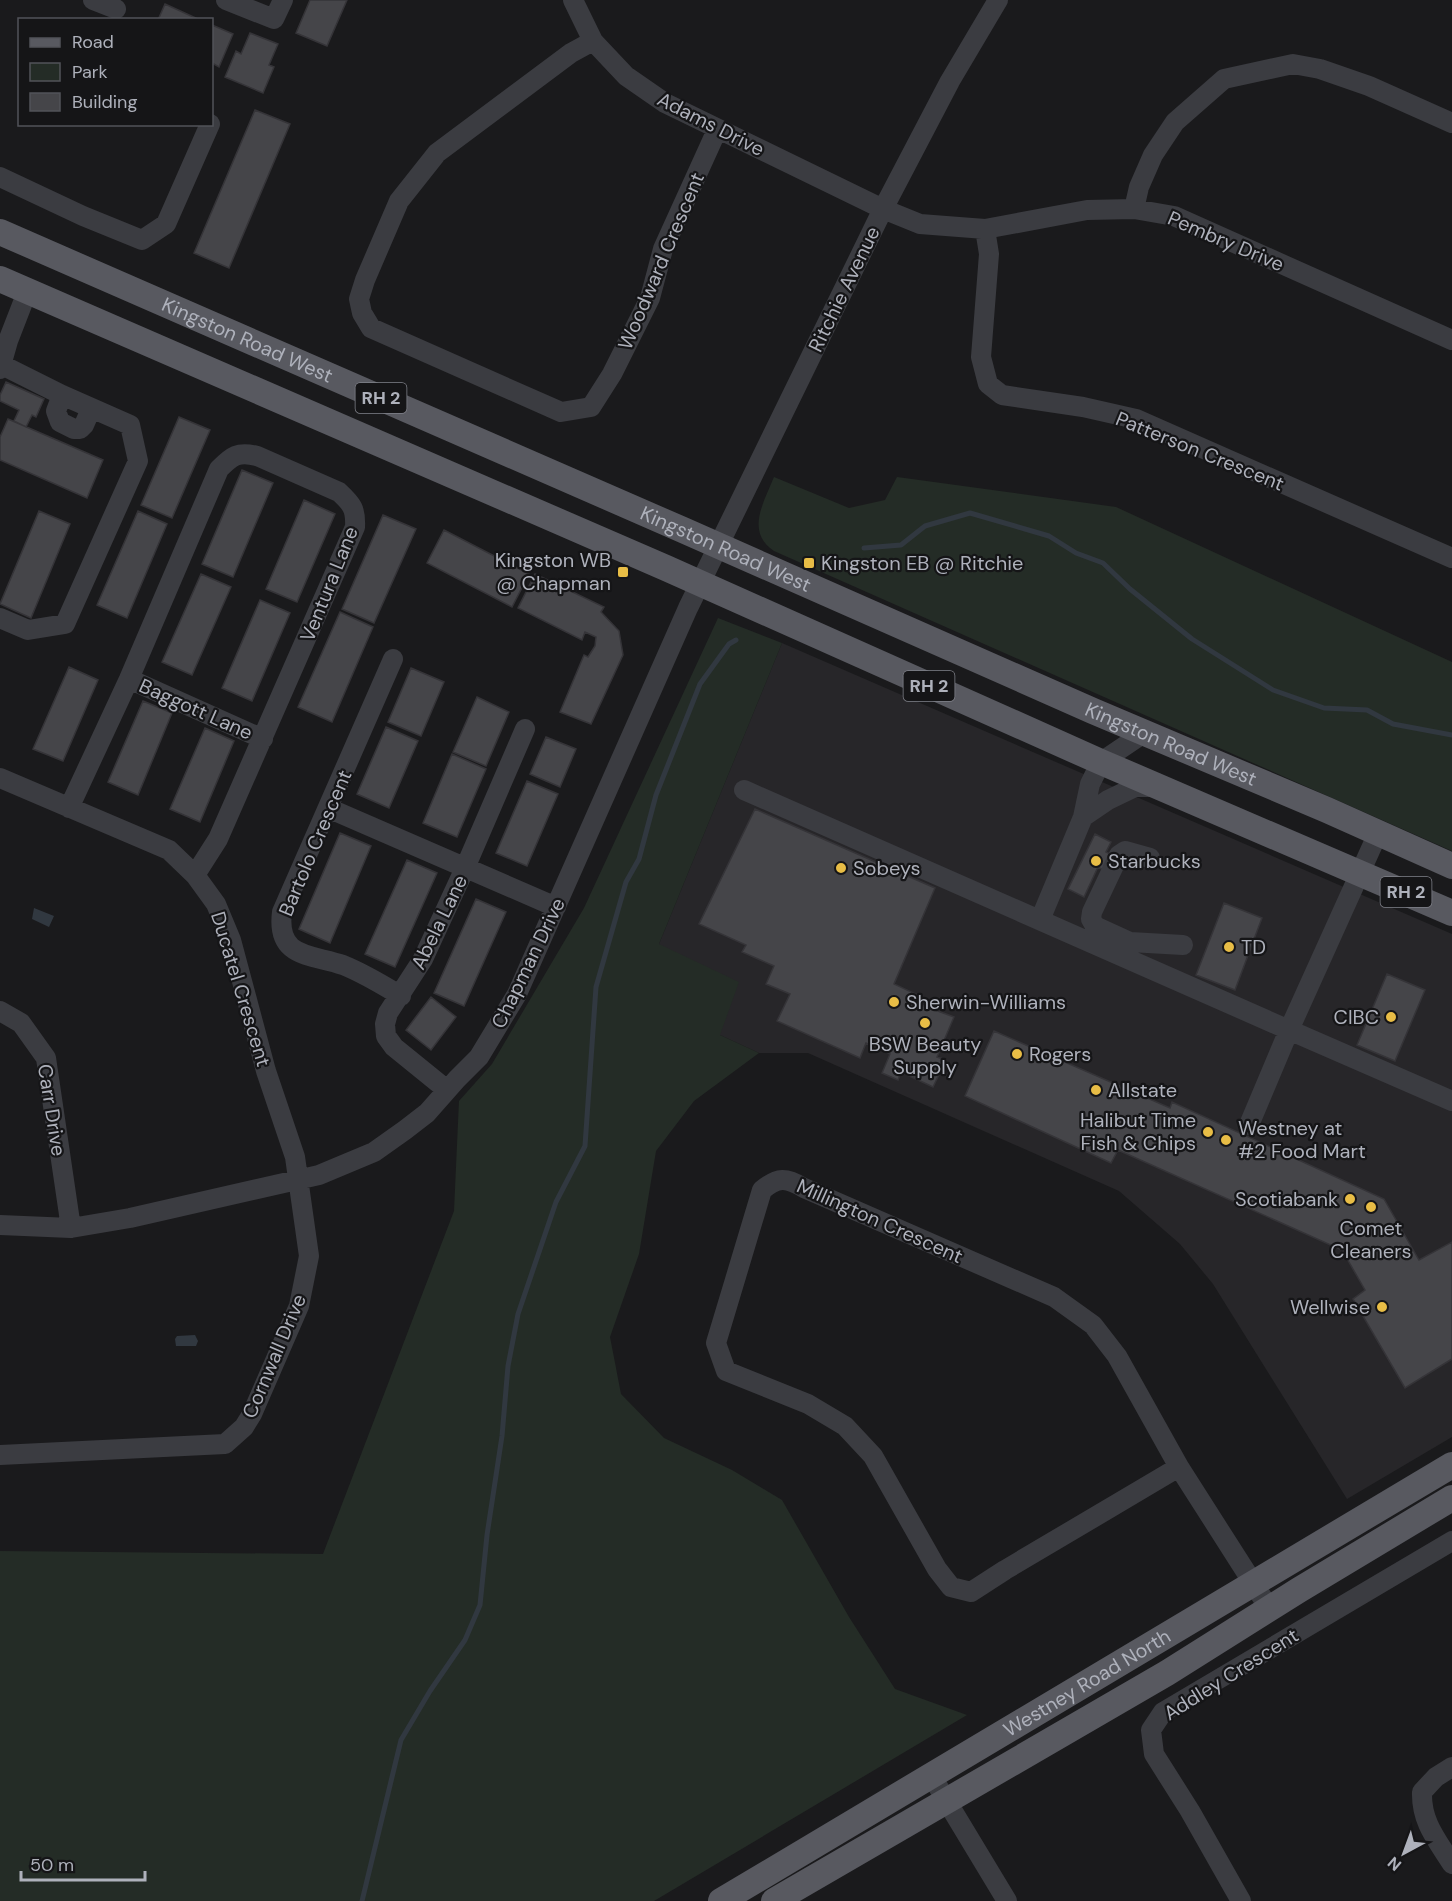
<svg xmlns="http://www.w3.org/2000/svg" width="1452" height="1901" font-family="'DM Sans',sans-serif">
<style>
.built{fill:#272629}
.green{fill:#242c26}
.water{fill:#313840}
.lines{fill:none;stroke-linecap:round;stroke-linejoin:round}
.stream{stroke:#313840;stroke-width:5}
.building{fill:#454549;stroke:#353438;stroke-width:1.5}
.minor{stroke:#3b3c41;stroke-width:20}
.major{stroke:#585960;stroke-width:26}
.poi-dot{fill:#e8bd46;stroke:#151517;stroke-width:2}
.labels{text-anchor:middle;stroke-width:4.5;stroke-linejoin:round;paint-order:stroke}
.shield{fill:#151517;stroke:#80828a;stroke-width:1.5}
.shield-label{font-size:18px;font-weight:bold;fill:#aeb1bb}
.street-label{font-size:20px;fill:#aeb1bb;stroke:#151517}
.poi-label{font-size:20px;fill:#aeb1bb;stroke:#151517;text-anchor:start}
</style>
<rect width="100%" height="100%" fill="#1a1a1c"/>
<path class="built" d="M782 643 1452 934V1437L1347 1499 1213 1284 1180 1244 1119 1191 808 1053H759L720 1035 659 944Z"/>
<path class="green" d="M774 477 849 508 885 500 897 477 1116 507 1452 662V851L774 551C745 532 764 502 774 477Z
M718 618 782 643 659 944 739 982 720 1035 759 1053 694 1101 656 1151 639 1254 610 1337 621 1394 664 1438 732 1470 782 1500 849 1617 895 1689 967 1715 654 1901H0V1551L323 1554 454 1211 459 1101 492 1064 584 908Z"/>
<path class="water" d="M34 908 54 916 49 927 32 919Z
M195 1335 198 1341 196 1346H176L175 1339 177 1336Z"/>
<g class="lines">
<path class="stream" d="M864 548 901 545 925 526 970 513 1049 536 1076 553 1103 563 1130 589 1192 639 1273 690 1324 708 1367 710 1393 724 1452 735
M362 1901 401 1740 430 1691 465 1640 480 1605 487 1535 502 1436 508 1366 518 1314 556 1202 585 1146 596 987 626 882 639 859 656 795 700 684 729 644 736 640"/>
</g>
<path class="building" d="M310 0H347L327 46 296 33Z
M165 4 200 20H158Z
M212 25 233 34 219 67 212 63Z
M250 33 278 44 269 65 274 67 263 93 225 77 236 51 241 54Z
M255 110 290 124 229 268 194 253Z
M6 382 44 399 36 417 32 415 26 427 14 421 19 410 0 401V395Z
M179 417 210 430 172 518 141 505Z
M8 419 103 460 87 498 0 460V437Z
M242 470 273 483 233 577 202 564Z
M304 500 335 514 297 602 266 589Z
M39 511 70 524 31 618 0 604Z
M138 511 167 524 127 618 97 605Z
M383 515 416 529 374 623 342 609Z
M444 530 529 574 512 607 427 563Z
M201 574 231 587 192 675 162 662Z
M535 574 604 607 601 612 619 631 623 655 591 724 560 712 584 655 588 657 595 646 596 637 585 632 582 640 518 608Z
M260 600 290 613 252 701 222 688Z
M340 612 373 627 332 722 298 707Z
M69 667 98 680 63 761 33 749Z
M411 668 444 682 421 736 388 722Z
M477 697 509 712 486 766 453 752Z
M143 701 172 713 138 795 108 782Z
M386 727 418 741 389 808 357 794Z
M205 728 234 741 200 822 170 809Z
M546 737 576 749 560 787 530 774Z
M452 754 486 769 457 837 423 823Z
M527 781 558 794 527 866 496 853Z
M755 809 935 888 894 984 922 997 919 1004 954 1017 937 1057 946 1060 933 1087 901 1072 898 1080 882 1073 890 1054 866 1043 860 1058 777 1021 790 994 766 984 774 966 742 952 746 945 699 924Z
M340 833 371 846 330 943 299 929Z
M1095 834 1111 842 1106 852 1112 855 1105 871 1098 867 1084 897 1068 889Z
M407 860 437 873 395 967 365 954Z
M476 899 506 912 464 1006 434 993Z
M1224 903 1262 918 1235 990 1196 975Z
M1387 974 1425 990 1395 1061 1357 1045Z
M431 997 456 1017 431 1050 406 1030Z
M994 1031 1170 1108 1172 1102 1384 1199 1419 1260 1452 1242V1359L1405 1388 1353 1299 1365 1290 1342 1250 1118 1150 1111 1163 965 1096Z"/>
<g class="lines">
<path class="minor" d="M93 0 116 9
M226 0 274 19 283 0
M573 0 593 41 626 76 665 103 883 209 920 224 985 229 1087 210 1134 209 1174 216 1452 340
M593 41 571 53 437 153 399 201 365 280 359 299 362 313 371 328 561 412 591 407 612 374 650 298 663 249 717 130
M0 177 83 216 142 240 166 224 210 124
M1134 209 1139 187 1153 155 1175 122 1224 79 1293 64 1320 69 1369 86 1452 123
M985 229 989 254 981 357 988 384 1002 395 1083 407 1136 419 1452 558
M0 369 8 341 27 292
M62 395 56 411 60 422 74 429H80L84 425 91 409
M0 618 28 630 65 624 138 461 130 425 62 395 2 365
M393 659 282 912C276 959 312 954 343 965 363 973 383 985 401 996
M129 679 263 739
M0 778 169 850 195 875 216 904 231 940 266 1071 295 1157 309 1256 299 1306 252 1414 244 1427 225 1444 0 1455
M744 790 1289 1030 1249 1125
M69 808 129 679 219 469C232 456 238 451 257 456L339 492C352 504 356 509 355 527L218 839 195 875
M328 808 556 907
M1083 817 1108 800 1135 787H1156
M1378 833 1289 1030 1452 1101
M1150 858 1125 851 1119 855 1092 912 1091 919 1095 926 1130 942 1183 945
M1040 920 1083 817 1090 784 1101 762 1144 733
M0 1011 21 1023 46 1058 71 1228
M447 1090 394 1047 386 1036 385 1024 388 1013 423 959 465 868 525 729
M0 1225 71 1228 130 1218 319 1175 374 1152 405 1130 427 1113 457 1079 479 1057 517 994 688 608 883 209 950 81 998 0
M1179 1467 1005 1570 971 1592 951 1587 937 1569 873 1456 845 1426 808 1404 726 1371 716 1343 762 1190C778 1177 786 1177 804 1188L1054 1297 1093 1325 1117 1356 1179 1467 1269 1608
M1452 1767 1436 1777 1422 1792C1421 1822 1437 1840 1452 1864
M931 1775 1007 1901
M1241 1901 1190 1811 1154 1754 1151 1730 1163 1712 1452 1541"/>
<g class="major">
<path id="s1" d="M0 232 683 530 1093 711 1327 810 1452 866"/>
<path d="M0 279 666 568 1101 762 1452 913"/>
<path id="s2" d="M721 1901 1452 1465"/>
<path d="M774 1901 1167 1673 1299 1590 1452 1498"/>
</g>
</g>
<g class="poi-dot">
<rect x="803" y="557" width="12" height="12" rx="3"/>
<rect x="617" y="566" width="12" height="12" rx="3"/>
<circle cx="1096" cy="861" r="6"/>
<circle cx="841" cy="868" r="6"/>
<circle cx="1229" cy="947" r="6"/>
<circle cx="894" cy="1002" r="6"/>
<circle cx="1391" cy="1017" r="6"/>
<circle cx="925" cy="1023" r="6"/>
<circle cx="1017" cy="1054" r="6"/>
<circle cx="1096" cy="1090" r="6"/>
<circle cx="1208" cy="1132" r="6"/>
<circle cx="1226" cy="1140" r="6"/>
<circle cx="1350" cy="1199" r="6"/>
<circle cx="1371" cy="1207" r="6"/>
<circle cx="1382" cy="1307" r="6"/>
</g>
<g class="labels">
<g class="shield">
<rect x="355.5" y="383" width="51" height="30" rx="4.5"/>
<rect x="903.5" y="671" width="51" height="30" rx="4.5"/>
<rect x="1380.5" y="877" width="51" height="30" rx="4.5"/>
</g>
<g class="shield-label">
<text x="381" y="404">RH 2</text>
<text x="929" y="692">RH 2</text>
<text x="1406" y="898">RH 2</text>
</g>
<g class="street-label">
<text transform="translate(711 124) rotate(27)" y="7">Adams Drive</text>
<text transform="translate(1226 241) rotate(23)" y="7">Pembry Drive</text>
<text transform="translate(661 261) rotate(-67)" y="7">Woodward Crescent</text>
<text transform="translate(844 289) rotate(-64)" y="7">Ritchie Avenue</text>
<text dy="7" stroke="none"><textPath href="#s1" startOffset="270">Kingston Road West</textPath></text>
<text transform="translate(1200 451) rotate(22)" y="7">Patterson Crescent</text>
<text dy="7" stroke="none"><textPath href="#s1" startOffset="792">Kingston Road West</textPath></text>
<text transform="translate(329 584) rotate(-68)" y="7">Ventura Lane</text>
<text transform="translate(196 709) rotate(24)" y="7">Baggott Lane</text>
<text dy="7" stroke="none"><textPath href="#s1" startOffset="1278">Kingston Road West</textPath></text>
<text transform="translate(315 843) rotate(-67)" y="7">Bartolo Crescent</text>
<text transform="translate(439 922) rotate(-64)" y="7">Abela Lane</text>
<text transform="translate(528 963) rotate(-64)" y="7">Chapman Drive</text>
<text transform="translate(241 989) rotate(73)" y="7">Ducatel Crescent</text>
<text transform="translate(52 1110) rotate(81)" y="7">Carr Drive</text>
<text transform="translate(880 1221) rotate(24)" y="7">Millington Crescent</text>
<text transform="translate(274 1356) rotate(-67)" y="7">Cornwall Drive</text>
<text transform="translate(1231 1674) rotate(-32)" y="7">Addley Crescent</text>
<text dy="7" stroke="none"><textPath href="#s2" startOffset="426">Westney Road North</textPath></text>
</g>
<g class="poi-label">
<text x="611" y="567" text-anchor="end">Kingston WB<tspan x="611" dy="23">@ Chapman</tspan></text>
<text x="821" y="570">Kingston EB @ Ritchie</text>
<text x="1108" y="868">Starbucks</text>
<text x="853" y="875">Sobeys</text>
<text x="1241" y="954">TD</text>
<text x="906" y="1009">Sherwin-Williams</text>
<text x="1379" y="1024" text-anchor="end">CIBC</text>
<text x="925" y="1051" text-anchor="middle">BSW Beauty<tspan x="925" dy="23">Supply</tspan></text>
<text x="1029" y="1061">Rogers</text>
<text x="1108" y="1097">Allstate</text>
<text x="1196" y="1127" text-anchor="end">Halibut Time<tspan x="1196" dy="23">Fish &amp; Chips</tspan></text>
<text x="1238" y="1135">Westney at<tspan x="1238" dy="23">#2 Food Mart</tspan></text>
<text x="1338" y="1206" text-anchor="end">Scotiabank</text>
<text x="1371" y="1235" text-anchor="middle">Comet<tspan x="1371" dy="23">Cleaners</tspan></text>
<text x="1370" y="1314" text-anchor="end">Wellwise</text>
</g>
</g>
<rect x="18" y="18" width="195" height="108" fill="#151517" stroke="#525359" stroke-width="1.5"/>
<rect x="30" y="38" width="30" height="9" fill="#585960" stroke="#525359" stroke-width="1.5"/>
<text x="72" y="48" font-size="18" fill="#aeb1bb">Road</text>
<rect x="30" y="63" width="30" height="18" fill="#242c26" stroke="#525359" stroke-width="1.5"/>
<text x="72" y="78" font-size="18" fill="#aeb1bb">Park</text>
<rect x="30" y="93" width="30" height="18" fill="#454549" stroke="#525359" stroke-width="1.5"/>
<text x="72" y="108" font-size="18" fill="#aeb1bb">Building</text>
<g transform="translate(1404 1853) rotate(221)" stroke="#151517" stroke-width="4.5" paint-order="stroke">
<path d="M0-4.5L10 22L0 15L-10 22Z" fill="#aeb1bb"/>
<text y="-9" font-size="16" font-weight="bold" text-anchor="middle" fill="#aeb1bb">N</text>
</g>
<path d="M21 1871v9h124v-9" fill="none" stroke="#aeb1bb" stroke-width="3"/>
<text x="30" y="1871" font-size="18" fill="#aeb1bb" stroke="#151517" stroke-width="4.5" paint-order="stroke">50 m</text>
</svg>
